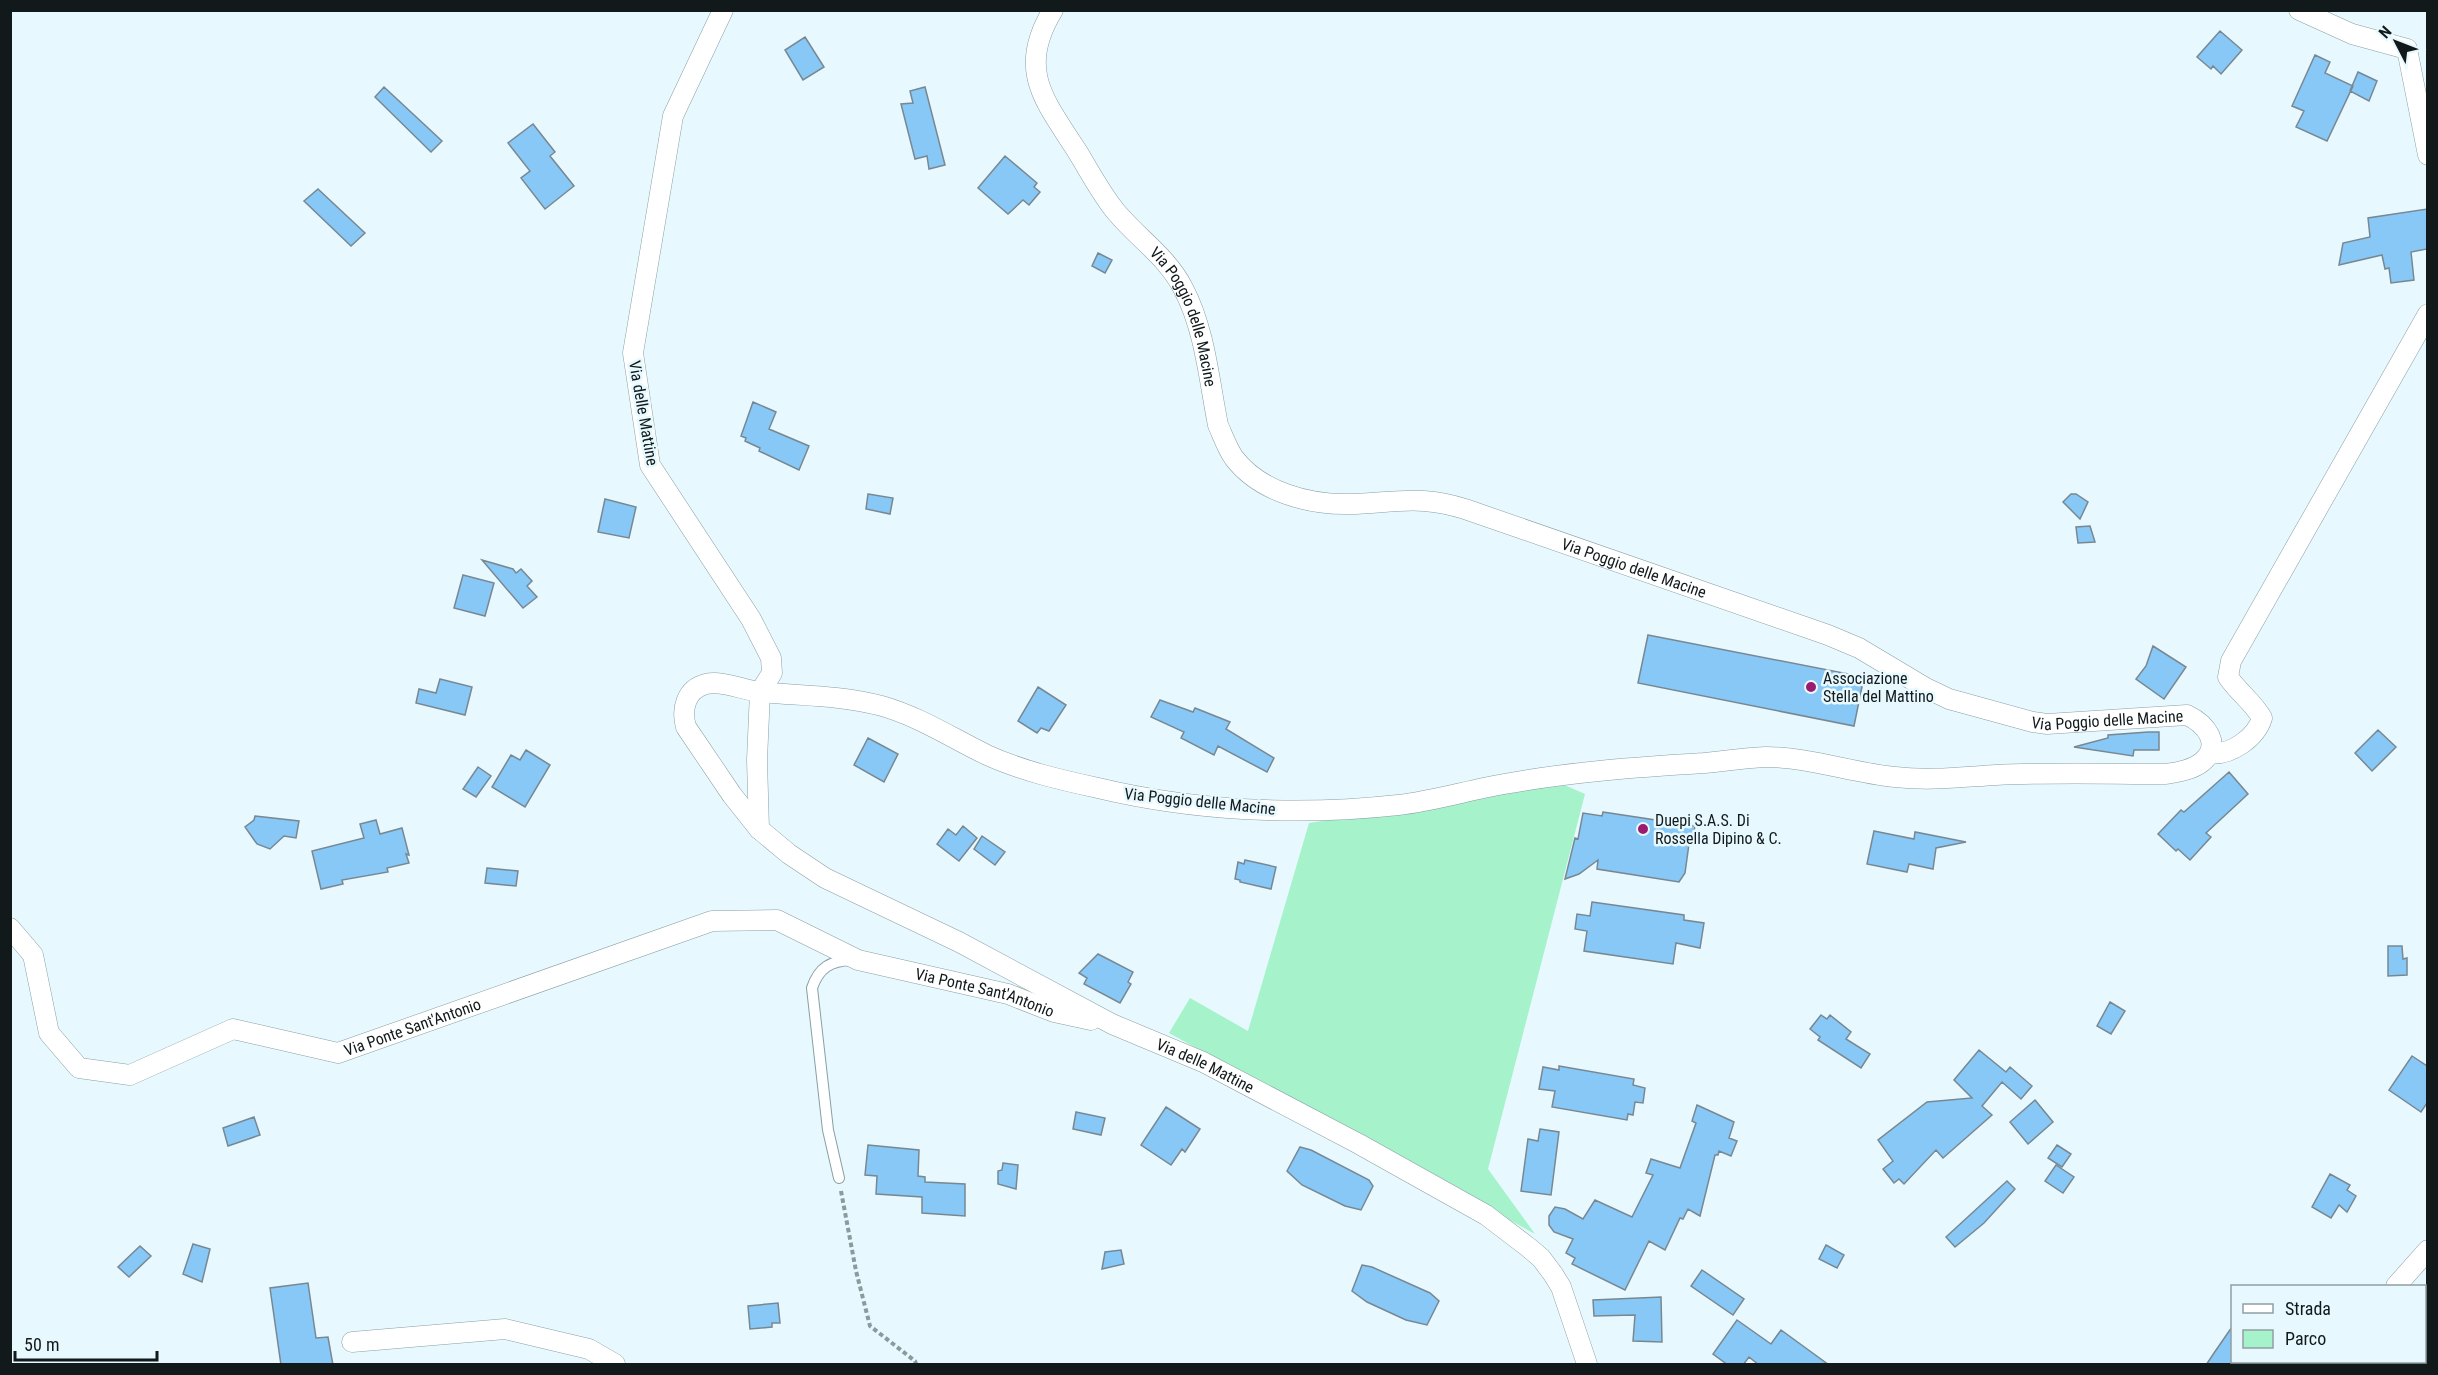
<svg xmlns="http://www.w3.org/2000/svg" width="2438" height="1375" font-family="'Roboto Condensed',sans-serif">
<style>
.green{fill:#a5f2cb}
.building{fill:#87c8f6;stroke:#788893;stroke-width:1.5}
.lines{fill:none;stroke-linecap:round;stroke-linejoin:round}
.lane-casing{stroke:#8a9fa4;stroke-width:12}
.street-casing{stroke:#8a9fa4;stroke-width:21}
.path{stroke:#8c9a9d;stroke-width:4;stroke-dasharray:4.5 3;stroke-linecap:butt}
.lane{stroke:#fff;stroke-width:10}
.street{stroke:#fff;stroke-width:20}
.poi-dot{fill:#9b1b6f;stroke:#e7f9fe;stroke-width:2}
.labels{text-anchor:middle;stroke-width:5;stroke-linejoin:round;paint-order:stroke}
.street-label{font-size:16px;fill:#11191b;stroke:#e7f9fe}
.poi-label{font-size:16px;fill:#11191b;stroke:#e7f9fe;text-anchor:start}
</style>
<rect width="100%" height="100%" fill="#e7f9fe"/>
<path class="green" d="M1562 784 1585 794 1488 1169 1535 1234 1169 1033 1190 998 1248 1031 1309 823Z"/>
<path class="building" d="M2220 31 2242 50 2221 74 2213 66 2211 69 2197 57Z
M805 37 824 67 803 80 785 50Z
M2315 55 2330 62 2325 73 2353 86 2327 141 2296 127 2304 111 2292 106Z
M2358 72 2377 81 2369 101 2350 91Z
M384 87 442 141 431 152 375 97Z
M925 87 945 165 929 169 927 156 915 159 901 104 913 103 910 91Z
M533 124 555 152 550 156 574 186 545 209 521 178 530 171 508 143Z
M1005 156 1037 183 1034 187 1040 192 1029 205 1023 200 1008 214 978 188Z
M318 189 365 233 351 246 304 201Z
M2427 209V249L2411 252 2414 280 2391 283 2389 268 2385 269 2382 255 2339 265 2343 243 2370 237 2368 218Z
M1098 253 1112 260 1105 273 1092 266Z
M753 402 776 412 769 429 809 446 799 470 759 451 760 448 745 441 746 438 741 436Z
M868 494 893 498 890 514 866 509Z
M2071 494H2076L2088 502 2080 519 2063 502Z
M605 499 636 507 629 538 598 532Z
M2090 526 2095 542 2078 543 2076 527Z
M482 560 513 569 516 573 521 569 532 581 527 586 537 597 523 608Z
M463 575 494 583 485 616 454 608Z
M1648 635 1864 677 1854 726 1638 683Z
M2153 646 2186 667 2164 699 2136 679 2146 666Z
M440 679 472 687 465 715 416 703 419 689 436 693Z
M1038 687 1066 705 1049 731 1041 728 1037 733 1018 721Z
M1160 700 1193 712 1195 708 1230 722 1226 729 1274 758 1267 772 1218 746 1214 755 1181 738 1184 732 1151 717Z
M2378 730 2396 747 2372 771 2355 753Z
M2148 732H2159V750H2134L2133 756 2074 747 2108 738V735Z
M868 738 898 754 884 782 854 765Z
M526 750 550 765 525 807 492 787 511 755 520 760Z
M478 767 491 776 476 797 463 789Z
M2229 772 2248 794 2206 833 2211 837 2190 860 2178 849 2176 851 2158 834 2181 810 2184 812Z
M1603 812 1695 826 1692 844H1689L1685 873 1679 882 1597 869 1598 860 1579 874 1565 879 1575 838 1578 839 1583 813 1602 816Z
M255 816 299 821 296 838 284 836 270 849 257 844 245 827 254 820Z
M376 820 380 834 402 828 409 855 406 854 409 863 387 868 388 872 342 880 343 884 321 889 312 851 364 838 360 824Z
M963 826 977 838 959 861 937 844 948 829 956 835Z
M1874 831 1914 839 1915 832 1966 842 1936 848 1933 869 1909 864 1907 872 1867 864Z
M982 836 1005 852 995 865 974 849Z
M1245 860 1276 867 1271 889 1240 882V880L1235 879 1238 862 1244 864Z
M487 868 518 871 516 886 485 883Z
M1592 902 1684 915V920L1704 923 1700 948 1676 943 1673 964 1584 951 1587 931 1575 929 1577 914 1590 916Z
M2388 946H2402L2403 959 2407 958V975L2388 976Z
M1098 954 1133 972 1128 982 1131 984 1120 1003 1084 984 1087 978 1079 973Z
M2110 1002 2125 1011 2111 1034 2097 1026Z
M1821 1015 1827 1019 1830 1015 1851 1032 1846 1039 1870 1054 1861 1068 1818 1040 1820 1037 1810 1029Z
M1979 1050 2006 1072 2010 1067 2032 1086 2021 1099 2002 1082 1982 1106 1992 1115 1943 1158 1936 1150 1904 1184 1899 1179 1894 1183 1883 1169 1893 1161 1878 1140 1927 1102 1972 1098 1954 1080Z
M2412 1056 2427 1066V1103L2421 1112 2389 1090Z
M1559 1066 1634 1079 1633 1085 1645 1088 1643 1103 1635 1102 1633 1115 1628 1114 1627 1120 1552 1107 1555 1091 1539 1089 1543 1067 1559 1070Z
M2035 1100 2053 1122 2028 1144 2010 1122Z
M1697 1105 1734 1122 1729 1138 1737 1141 1731 1156 1719 1151 1718 1155H1715L1700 1216 1688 1209 1683 1219 1680 1218 1665 1250 1649 1241 1625 1290 1572 1264 1575 1258 1566 1253 1573 1239 1554 1232 1549 1225V1216L1555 1207 1565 1209 1583 1219 1595 1200 1632 1217 1653 1175 1646 1173 1651 1159 1680 1168 1696 1123 1692 1121Z
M1166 1107 1200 1129 1185 1152 1182 1149 1171 1165 1141 1145Z
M1076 1112 1105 1118 1101 1135 1073 1129Z
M254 1117 260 1135 228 1146 223 1128Z
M1540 1129 1559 1132 1551 1195 1521 1191 1528 1139 1538 1141Z
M868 1145 919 1150 918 1176 925 1177V1182L965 1184V1216L922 1213V1197L876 1194 877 1176 865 1175Z
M2057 1145 2071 1154 2062 1167 2048 1158Z
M1300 1147 1311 1150 1369 1180 1373 1186 1361 1210 1345 1206 1302 1185 1287 1171Z
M1003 1163 1018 1165 1016 1189 998 1184V1171L1002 1170Z
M2056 1165 2074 1177 2063 1193 2045 1181Z
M2330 1174 2350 1185 2347 1190 2356 1196 2347 1212 2339 1205 2331 1218 2312 1207Z
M2007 1181 2015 1189 1984 1223 1955 1247 1946 1237Z
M193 1244 210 1249 202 1282 183 1274Z
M1826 1245 1844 1255 1837 1268 1819 1259Z
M140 1246 151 1256 129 1277 118 1267Z
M1121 1250 1124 1264 1102 1269 1105 1252Z
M1362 1265 1372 1267 1430 1293 1439 1301 1427 1325 1406 1320 1367 1302 1352 1291Z
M1702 1270 1744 1299 1733 1315 1691 1286Z
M308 1283 316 1338 328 1337 333 1365H281L270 1288Z
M1661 1297 1662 1342 1633 1341 1635 1315 1594 1316 1593 1300Z
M778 1303 780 1323H772V1327L750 1329 748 1306Z
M1737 1320 1771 1344 1781 1330 1829 1365H1759L1749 1357 1743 1365H1728L1713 1354Z
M2232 1327V1365H2206L2214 1353Z"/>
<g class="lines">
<g class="lane-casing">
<path id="lane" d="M839 1178 828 1130 812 988C819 967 831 961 851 960"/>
</g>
<g class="street-casing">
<g id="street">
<path d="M723 10 673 116 633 353 650 465 751 619 771 658 772 673 760 692 757 760 759 829"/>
<path id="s1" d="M1053 10C1016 70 1045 101 1077 151 1090 172 1101 194 1117 213 1139 239 1167 257 1183 288 1205 329 1209 380 1218 425 1223 436 1227 448 1234 458 1260 492 1309 505 1350 504 1375 504 1399 499 1424 501 1438 502 1452 505 1465 509L1828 635 1859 648 1926 688 1949 699 2033 722 2047 724 2187 715C2206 724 2223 745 2202 762 2192 770 2178 772 2166 774 2109 774 2052 772 1996 775 1962 777 1929 781 1895 777 1852 773 1810 757 1766 757 1745 758 1724 761 1704 763 1637 767 1570 772 1504 784 1469 790 1433 801 1398 805 1299 816 1194 811 1098 788 1061 780 1022 771 987 755 952 738 920 717 882 706 841 695 801 696 759 692 743 690 722 680 706 684 686 689 681 709 686 727L732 795 759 829 789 854 825 878 959 942 1112 1024 1203 1062 1359 1144 1486 1215 1528 1247 1541 1258 1553 1274 1561 1287 1587 1364"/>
<path d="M2299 10 2352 34 2407 49 2428 155"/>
<path d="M2210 753C2230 756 2256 738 2262 718 2253 702 2239 693 2228 677L2231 661 2428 314"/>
<path id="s2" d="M10 928 33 955 49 1033 79 1068 130 1075 233 1029 338 1053 712 921 777 920 858 960 1008 994 1054 1012 1091 1020"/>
<path d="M2396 1286 2428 1250"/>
<path d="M352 1342 505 1329 589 1349 615 1364"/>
<path d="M2347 1364 2348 1362"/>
</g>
</g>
<path class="path" d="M841 1191 856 1271 870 1326 915 1361 916 1364"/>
<use href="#lane" class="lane"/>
<use href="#street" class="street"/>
</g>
<g class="poi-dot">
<circle cx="1811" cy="687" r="6"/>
<circle cx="1643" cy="829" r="6"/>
</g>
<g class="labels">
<g class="street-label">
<text dy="6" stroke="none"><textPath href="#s1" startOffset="356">Via Poggio delle Macine</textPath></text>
<text transform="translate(644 413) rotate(80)" y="6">Via delle Mattine</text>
<text dy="6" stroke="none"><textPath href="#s1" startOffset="932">Via Poggio delle Macine</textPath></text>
<text dy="6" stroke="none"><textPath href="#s1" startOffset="1436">Via Poggio delle Macine</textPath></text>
<text transform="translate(1200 801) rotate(6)" y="6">Via Poggio delle Macine</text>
<text dy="6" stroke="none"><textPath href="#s2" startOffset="1116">Via Ponte Sant'Antonio</textPath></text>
<text dy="6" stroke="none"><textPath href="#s2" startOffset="512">Via Ponte Sant'Antonio</textPath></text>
<text dy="6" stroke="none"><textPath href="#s1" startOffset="3786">Via delle Mattine</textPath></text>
</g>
<g class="poi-label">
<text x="1823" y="684">Associazione<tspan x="1823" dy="18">Stella del Mattino</tspan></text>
<text x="1655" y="826">Duepi S.A.S. Di<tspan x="1655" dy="18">Rossella Dipino &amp; C.</tspan></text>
</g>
</g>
<rect width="2438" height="1375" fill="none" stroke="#11191b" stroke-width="24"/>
<rect x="2231" y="1285" width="195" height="78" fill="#e7f9fe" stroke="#919fa3" stroke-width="1.5"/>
<rect x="2243" y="1304" width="30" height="9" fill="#ffffff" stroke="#919fa3" stroke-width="1.5"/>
<text x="2285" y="1315" font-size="18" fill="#11191b">Strada</text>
<rect x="2243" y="1330" width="30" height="18" fill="#a5f2cb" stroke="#919fa3" stroke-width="1.5"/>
<text x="2285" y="1345" font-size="18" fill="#11191b">Parco</text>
<g transform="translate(2396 42) rotate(312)" stroke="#e7f9fe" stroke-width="4.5" paint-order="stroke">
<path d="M0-4.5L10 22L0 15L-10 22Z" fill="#11191b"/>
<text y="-9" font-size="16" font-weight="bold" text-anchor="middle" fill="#11191b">N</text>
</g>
<path d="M15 1351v9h142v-9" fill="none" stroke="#11191b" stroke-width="3"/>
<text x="24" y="1351" font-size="18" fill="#11191b" stroke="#e7f9fe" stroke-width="4.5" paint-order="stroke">50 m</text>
</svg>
